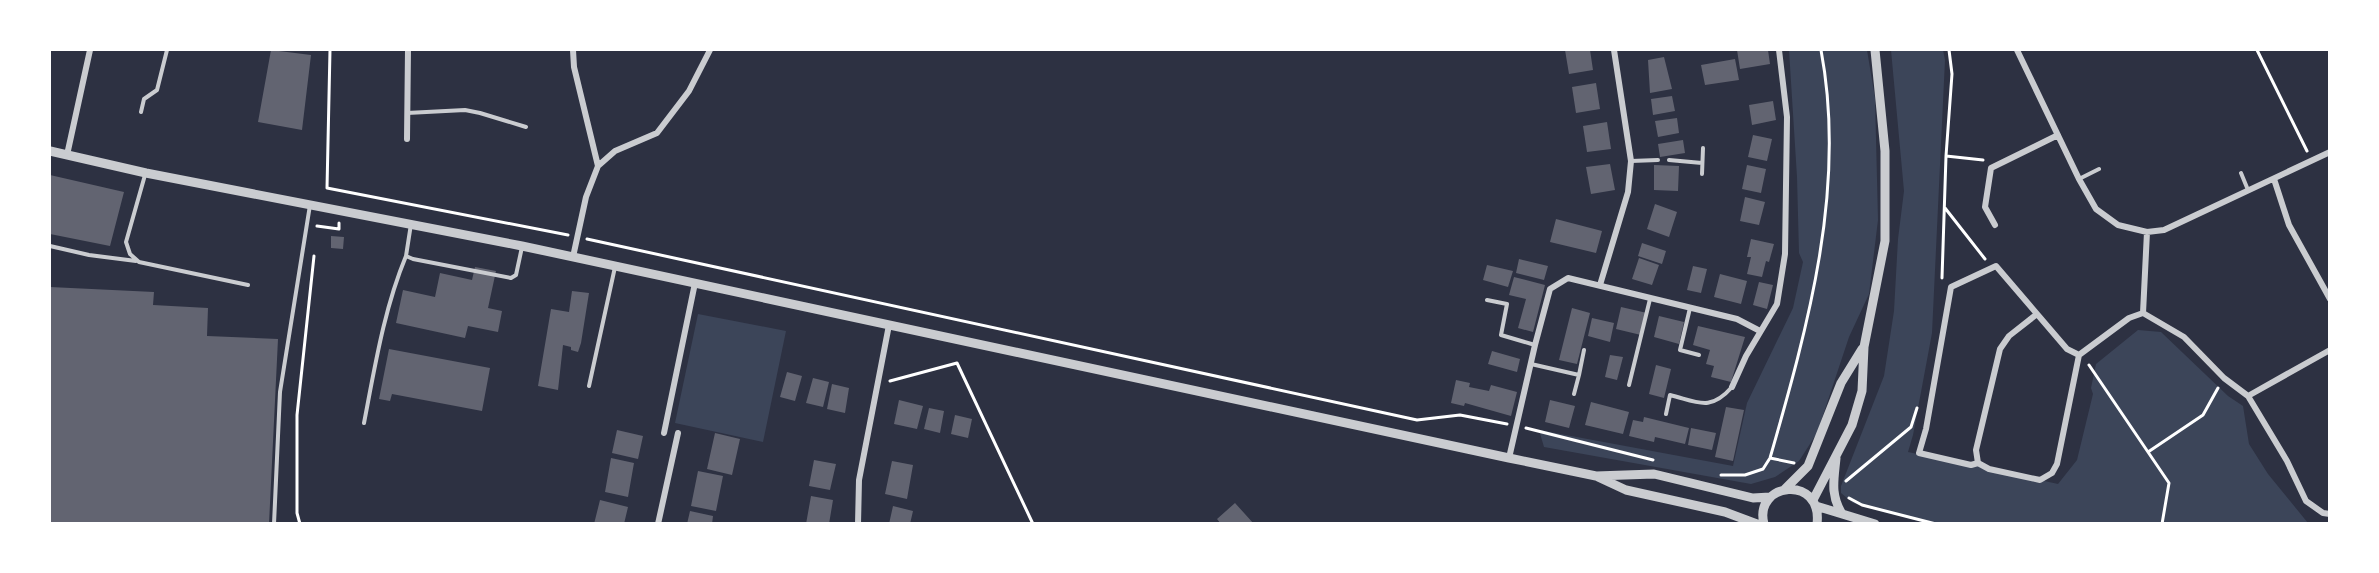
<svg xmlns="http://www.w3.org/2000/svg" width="2379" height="573" font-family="'Work Sans',sans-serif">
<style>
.green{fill:#3c4559}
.building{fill:#626471}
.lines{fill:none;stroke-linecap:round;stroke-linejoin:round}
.path{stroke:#fff;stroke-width:3}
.service{stroke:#caccd0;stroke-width:4}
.minor{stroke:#caccd0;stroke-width:6}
.tertiary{stroke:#caccd0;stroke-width:9}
</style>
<rect width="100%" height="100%" fill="#2d3142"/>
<path class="green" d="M1789 50H1867L1875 98 1878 220 1869 294 1849 337 1817 433 1799 461 1775 477 1751 484 1544 447 1539 430 1733 466 1747 403 1793 308 1803 262 1799 253 1797 177Z
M1891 50H1943L1945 60 1932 333 1913 435 1908 452 1971 465 1978 463 1989 469 2058 484 2077 460 2093 394 2091 388 2096 364 2138 330 2161 332 2228 396 2243 406 2249 444 2268 474 2308 523H1926L1853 503 1841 493V486L1884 376 1894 311 1898 239 1904 191Z
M698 314 786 331 763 442 675 423Z"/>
<path class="building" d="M271 50 311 55 302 130 258 122Z
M1565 50H1590L1593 70 1569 74Z
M1737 50H1768L1770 64 1740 69Z
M1664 57 1672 89 1650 93 1648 60Z
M1735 59 1739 80 1705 85 1701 65Z
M1596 83 1600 109 1576 113 1572 87Z
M1672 96 1675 111 1653 115 1651 99Z
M1773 101 1776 120 1752 125 1749 105Z
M1677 118 1679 133 1658 137 1655 121Z
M1607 122 1611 149 1587 152 1583 126Z
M1753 135 1772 139 1767 161 1748 157Z
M1683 140 1685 153 1660 157 1658 144Z
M1610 164 1615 190 1591 194 1586 167Z
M1654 165 1679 166 1678 191 1654 190Z
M1747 165 1766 169 1761 193 1742 189Z
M50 175 124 192 110 246 50 234Z
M1745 197 1765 202 1759 225 1740 221Z
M1655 204 1677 212 1669 237 1647 229Z
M1556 219 1602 231 1596 253 1550 242Z
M331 236 344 237 343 249 331 248Z
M1751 239 1774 244 1769 262 1766 261 1762 277 1747 274 1751 257H1747Z
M1642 243 1666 251 1662 264 1638 256Z
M1639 258 1659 265 1652 285 1632 279Z
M1519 259 1548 266 1544 280 1516 273Z
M1487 265 1513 271 1508 287 1483 280Z
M1693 266 1707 269 1701 293 1687 290Z
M475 267 496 271 488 308 502 311 498 332 468 326 465 338 396 323 403 290 435 297 440 273 472 280Z
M1720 274 1747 281 1741 304 1714 297Z
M1514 277 1545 285 1533 332 1518 328 1526 299 1509 295Z
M1759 282 1773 285 1767 309 1753 305Z
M50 287 154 292 153 305 208 308 207 336 278 339 269 524H50Z
M572 291 589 293 581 343 578 352 571 350V347L563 345 558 390 538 386 551 309 569 312Z
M1621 307 1647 313 1641 335 1616 329Z
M1572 308 1590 313 1577 364 1559 360Z
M1659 316 1684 322 1679 344 1654 337Z
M1592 318 1614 323 1610 342 1588 336Z
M1698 326 1745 337 1731 382 1711 377 1714 366 1706 364 1710 350 1693 345Z
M389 349 490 368 482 411 392 394 390 401 379 399Z
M1492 351 1520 359 1517 372 1488 364Z
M1610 355 1623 357 1617 380 1605 377Z
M1656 365 1671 369 1664 398 1649 394Z
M787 372 802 376 795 401 780 397Z
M813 378 829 382 823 407 806 403Z
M1456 380 1470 383 1469 387 1489 391 1491 385 1517 392 1511 416 1465 403 1464 406 1451 403Z
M832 384 849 388 845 413 827 409Z
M899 400 923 406 917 429 894 424Z
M1550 400 1575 406 1569 428 1545 422Z
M1591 402 1629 412 1623 434 1585 425Z
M1726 407 1744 410 1733 461 1715 457Z
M929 408 944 411 940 433 924 429Z
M955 415 972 419 968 438 951 434Z
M1644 417 1689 428 1685 444 1655 437 1654 442 1629 436 1633 420 1643 422Z
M1691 428 1716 433 1712 450 1688 445Z
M617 430 643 436 638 459 612 453Z
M715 433 740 439 732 475 707 469Z
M611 458 634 463 628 497 605 492Z
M814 460 836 464 830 490 809 486Z
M892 461 913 465 907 499 885 494Z
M698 471 723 476 716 511 691 506Z
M811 496 833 500 829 524H806Z
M600 500 628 507 624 524H594Z
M1235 503 1254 524H1221L1217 519Z
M893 506 913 511 910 524H889Z
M690 511 713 516 712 524H687Z"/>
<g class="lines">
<path class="path" d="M330 50 327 188 568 235
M2257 50 2307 151
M1946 156 1983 160
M1945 208 1985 259
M317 226 339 229V223
M587 239 1417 420 1460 415 1507 424
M1942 278 1946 156 1952 74 1949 50
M2089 365 2169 483 2162 524
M890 381 957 363 1033 524
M1526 428 1653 460
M2148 452 2203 415 2218 388
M1770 458 1794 463
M1721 475H1745L1763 469 1770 458C1808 326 1847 187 1821 50
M1846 481 1911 427 1917 408
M1849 498 1862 505 1936 524
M300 524 297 513V415L314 256"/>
<path class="service" d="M141 112 144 99 157 90 167 50
M407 113 465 110 480 113 526 127
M1669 160 1702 163
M1631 161 1658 160
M2241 173 2248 190
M1702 174 1703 148
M145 175 126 242 130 254 139 262 248 285
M2079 179 2099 169
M411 224 406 256 413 259 511 278 516 275 522 247
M50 246 89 255 136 261
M1487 300 1507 304 1501 335 1535 345
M1690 308 1680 350 1699 355
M1531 364 1579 375 1584 350
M1629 385 1650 299
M589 386 615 267
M1574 394 1579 375
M1666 414 1670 395C1698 402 1710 412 1732 387
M364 423C375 366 384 309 406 256
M274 524 280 392 310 205"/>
<path class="minor" d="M573 50 574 67 598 166
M2017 50 2079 179 2096 209 2118 225 2147 232 2164 230 2330 152
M407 139 408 50
M67 155 90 50
M2274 179 2289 225 2330 299
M1995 225 1985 207 1991 168 2058 135
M2147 232 2143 313 2184 337 2224 378 2248 396 2287 461 2306 501 2323 513 2330 514
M573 257 586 197 598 166 615 151 657 133 689 91 710 50
M1600 285 1628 192 1631 161 1614 50
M2037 314 2009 336 2000 349 1976 450 1978 463 1989 469 2040 480 2052 473 2057 464 2079 355 2129 318 2143 313
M1732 387 1746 356 1777 304 1785 254 1787 117 1779 50
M2248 396 2330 350
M664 433 695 283
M1509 458 1535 345 1550 289 1568 278 1737 319 1760 331
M1978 463 1971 465 1919 453 1926 429 1951 287 1996 266 2067 349 2079 355
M658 524 678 433
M858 524 859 480 889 325"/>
<path class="tertiary" d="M50 151 146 173 522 246 1509 458 1596 476 1654 474 1753 498 1770 497
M1836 458C1834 480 1830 494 1842 514
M1598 477 1626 490 1725 512 1757 524
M1785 489 1808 466 1841 383 1862 349
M1813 500 1852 425 1862 391 1864 347 1885 241V151L1875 50
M1816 506 1875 524
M1764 524C1753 482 1823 474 1817 524"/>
</g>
<rect width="2379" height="573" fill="none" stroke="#ffffff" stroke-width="102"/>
</svg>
